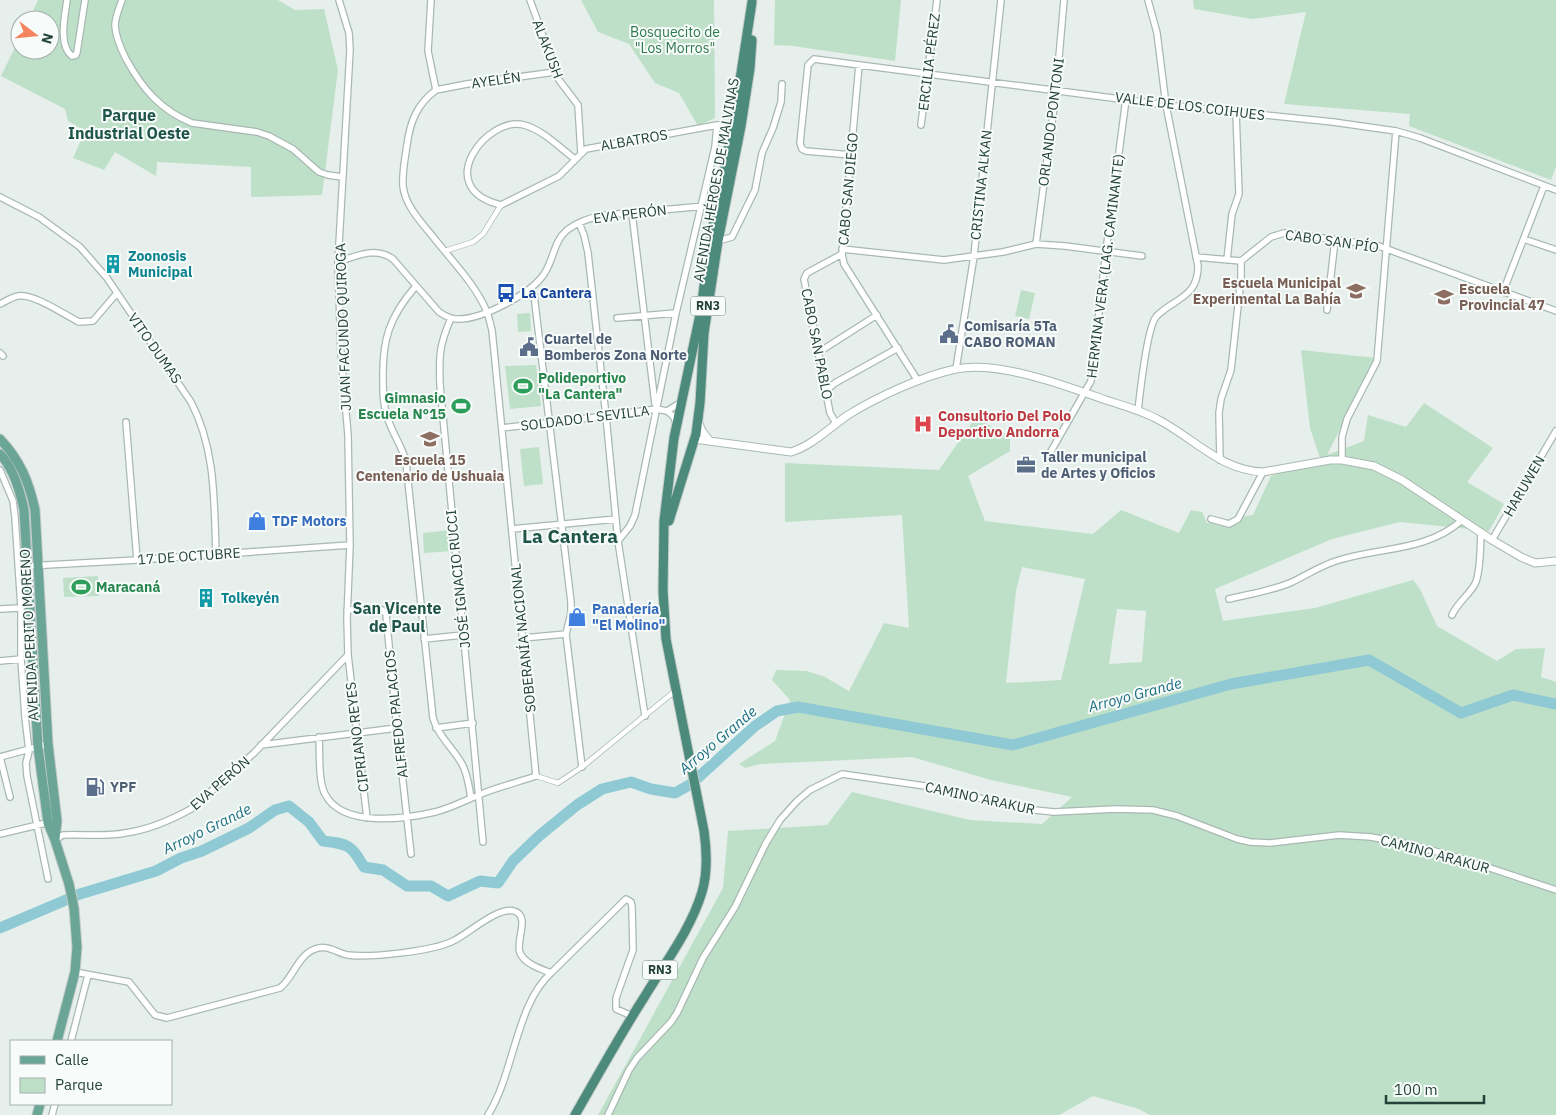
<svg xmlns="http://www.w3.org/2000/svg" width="1556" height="1115" font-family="'IBM Plex Sans',sans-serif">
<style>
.green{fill:#bfe0c8;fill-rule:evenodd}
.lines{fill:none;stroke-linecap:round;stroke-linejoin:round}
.river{stroke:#8ec9d4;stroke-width:11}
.pedestrian-casing{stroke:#a8b8b2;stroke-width:6}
.minor-casing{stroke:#a8b8b2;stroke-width:8}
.tertiary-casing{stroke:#a8b8b2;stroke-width:9}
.primary-casing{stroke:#c2cac8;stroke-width:11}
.trunk-casing{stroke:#c2cac8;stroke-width:11}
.pedestrian{stroke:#fff;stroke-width:4.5}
.minor{stroke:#fff;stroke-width:5.5}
.tertiary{stroke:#fff;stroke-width:7}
.primary{stroke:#6aa596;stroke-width:9}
.trunk{stroke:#4c8a7c;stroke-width:9}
.labels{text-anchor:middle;stroke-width:4;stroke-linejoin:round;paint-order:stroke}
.shield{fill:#f7fbf9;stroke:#637a73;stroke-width:1}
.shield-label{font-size:12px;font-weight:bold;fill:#24423a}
.park-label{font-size:14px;fill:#2d7a4b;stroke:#f7fbf9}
.street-label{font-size:14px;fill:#24423a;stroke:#f7fbf9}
.culture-label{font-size:14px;font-weight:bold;fill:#0d838f;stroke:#f7fbf9;text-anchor:start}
.education-label{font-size:14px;font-weight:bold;fill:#785e54;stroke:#f7fbf9;text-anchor:end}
.transit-label{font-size:14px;font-weight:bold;fill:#164399;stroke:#f7fbf9;text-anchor:start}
.service-label{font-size:14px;font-weight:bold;fill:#4e5e75;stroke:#f7fbf9;text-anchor:start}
.leisure-label{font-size:14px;font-weight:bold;fill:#27864d;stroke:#f7fbf9;text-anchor:start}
.health-label{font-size:14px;font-weight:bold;fill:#be3a42;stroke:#f7fbf9;text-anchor:start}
.shop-label{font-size:14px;font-weight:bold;fill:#366cbe;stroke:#f7fbf9;text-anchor:start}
.water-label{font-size:15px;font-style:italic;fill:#1c6f80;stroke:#f7fbf9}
.quarter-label{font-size:16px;font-weight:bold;fill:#1f5548;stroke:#f7fbf9}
.district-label{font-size:19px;font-weight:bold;fill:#1f5548;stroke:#f7fbf9}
</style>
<rect width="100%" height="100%" fill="#e6efeb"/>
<path class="green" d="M38 0H278L295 10 324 9 338 70 322 195 251 197V167L157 162 156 176 115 152 104 170 73 158 85 131 68 121 65 109 1 76 20 37V50H50V20H29Z
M581 0H714L715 118 698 126 679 93 655 83 629 44 598 32Z
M775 0H901L895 61 793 46 774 45Z
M1193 0H1556V167L1551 180 1409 126 1410 114 1284 104 1306 12 1252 19 1194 9Z
M1021 290 1035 293 1029 319 1015 316Z
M530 313 531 331 518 332 517 314Z
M1301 350 1376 358 1327 455 1364 441 1368 415 1406 427 1424 403 1493 448 1467 482 1504 504 1489 531 1400 522 1332 539 1215 589 1223 621 1315 608 1413 580 1420 589 1437 626 1497 661 1516 649 1545 648 1541 677 1556 682V1115H1150L1139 1109 1093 1096 1059 1115H598L723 888 728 831 827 825 852 792 970 820 1042 824 1072 797 991 780 912 757 760 764 745 768 739 764 775 741 790 700 772 680 776 670 807 671 825 677 849 691 884 623 909 628 902 515 785 522V463L939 470 975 418 1010 436V451L968 476 985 521 1093 534 1121 510 1179 533 1191 510 1202 512 1207 523 1253 515 1271 476 1320 458 1310 428ZM1022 567 1085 579 1061 680 1006 683 1016 591ZM1117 609 1146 611 1142 662 1109 664Z
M536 365 541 406 510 409 505 366Z
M539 447 543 484 524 486 520 449Z
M451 530 452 551 424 553 423 533Z
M98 576 99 596 64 597 63 578Z"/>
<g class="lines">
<path class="river" d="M0 928 80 894 156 871 181 858 202 851 249 828 275 810 289 806 309 822 323 841C349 844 351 845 364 867L383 870 407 886H431L448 896 480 881 498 883 513 861 539 836 577 805 602 789 631 782 651 789 675 793 691 784 755 726 777 711 798 707 1013 745 1231 684 1369 660 1461 713 1513 695 1556 704"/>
<g class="pedestrian-casing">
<path id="pedestrian" d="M445 251 473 242 483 234 501 205
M536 776 558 783 582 767 675 691"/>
</g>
<g class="minor-casing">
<path id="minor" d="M67 0C65 15 58 46 72 56L76 55 77 52 85 0
M122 0C119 9 115 17 115 26 116 38 121 49 126 59 142 88 160 110 192 123L257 132 269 136 293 149 319 172 328 175 342 177
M339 0 349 33 350 50 338 262 341 354 348 435 350 545 347 618 348 655 367 818
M530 0 559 80 578 105 581 153
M859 65 842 254 844 264 918 381
M436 90 467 84 555 72
M921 125 937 0
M851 155 806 151 802 149 800 143 808 65 814 59 1166 105 1333 122 1396 131 1420 138 1556 190
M575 159C560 148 543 130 524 125 488 115 430 188 501 205L559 176 586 149 717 125H735
M0 197 39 217 80 247 107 278 191 402C216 450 214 502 216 555
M632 213 655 404
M579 223 584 235 588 253 606 416 618 541 645 716
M1524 239 1556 250
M718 241 732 237 755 190 762 153 773 128 781 102 782 84
M1036 244 1056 91 1064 0
M842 249 944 260 1003 252 1036 244 1065 246 1142 256
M1196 257 1241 261 1271 237 1284 233 1376 245 1556 311
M1227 260 1232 214 1239 194 1236 112
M338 262C356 256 376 246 393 259L439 312C445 316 450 319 457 319 481 320 531 294 544 274 554 260 553 242 567 230 579 221 592 217 606 215L705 206 720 208
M416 286C389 317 382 340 383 381 383 393 383 404 387 416 391 432 402 445 406 462L433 718C438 736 453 748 462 764 468 775 469 787 471 798
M530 289 534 295 571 602V613L566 634 582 767
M1503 292 1544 186
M0 304C6 301 12 297 18 296 35 294 63 314 79 322L93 321 117 293
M1327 310 1335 240
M451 318C439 346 439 355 440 385L483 842
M617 318 676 313
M819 352 877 315
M0 353 3 356
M956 369 974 256 1001 0
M826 391 835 383 898 348
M667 411 680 403
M1138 411C1140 393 1147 328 1156 317 1158 314 1163 311 1165 309 1184 296 1198 291 1198 266L1166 105 1157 33 1148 0
M126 422 137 560
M836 423 830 413 804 279 807 273 842 254
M502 428 606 416 656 409 667 411 673 416 676 422
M1050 453 1091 381 1106 251 1126 99
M1220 460 1219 413 1221 399 1231 370 1241 278V261
M1342 460V437L1347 419 1377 361 1396 131
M0 470 13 501 15 517 21 608V659L25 717 29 751 26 763 27 776 48 879
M1211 519 1229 524 1238 519 1263 472
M512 529 616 519
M1492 540 1556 431
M618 541 630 526 635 515 676 313 715 147 717 125
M28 566 137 560 350 545
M1229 599C1249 594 1272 591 1292 582 1307 575 1320 566 1336 561 1378 547 1427 552 1462 520
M0 609 21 608
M347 610 378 609 382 610 386 614 397 728 411 854
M1452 615C1458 602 1469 595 1475 584 1481 572 1480 546 1481 533
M523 638 566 634
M424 639 463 635
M0 661 21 659
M436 728 473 723
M319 737C320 753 318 781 325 794 342 828 405 819 435 812 451 808 466 800 481 794 499 787 518 782 536 776L492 330C490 324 489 317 487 312 476 285 452 261 434 238 422 223 405 206 403 186 402 173 405 158 407 145 410 122 417 104 436 90L428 51 431 0
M261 745 397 728
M0 757 48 744
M0 757 10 797
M0 834 50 822
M55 840 63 835C83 834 106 837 125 833 148 830 171 820 191 809L254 753 348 655
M75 972 129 982 155 1015 167 1018 280 988C293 978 298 955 315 949 327 944 337 953 348 955 370 958 434 951 453 941 468 934 498 906 514 911 531 916 515 941 520 953 525 964 541 969 551 973L626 899 631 902 632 907 633 950 616 998V1009L632 1016
M71 1041 88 975
M52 1115 55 1104
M488 1115C514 1074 516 1004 551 973
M608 1115 629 1070 637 1058 671 1022 677 1013 703 958 735 907 766 843 780 820 797 801 810 790 842 774 932 787 1025 809 1054 812 1116 809 1153 810 1177 816 1237 839 1250 842 1270 843 1339 835 1371 837 1413 845 1463 859 1556 890"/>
</g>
<g class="tertiary-casing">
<path id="tertiary" d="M698 421 702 431 709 440
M694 439 791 452C813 445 829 428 848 415 877 397 922 376 956 369 998 360 1066 386 1106 400 1124 406 1143 411 1159 420 1195 439 1220 470 1263 472L1330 460H1342L1374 466 1402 480 1492 540 1521 557 1535 563 1556 561"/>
</g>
<g class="primary-casing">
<path id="primary" d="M0 439C20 460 29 482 35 510L48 744 57 821 55 839
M0 454C14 469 20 490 24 510L38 747 48 823 55 840 69 884 74 908 77 947 75 972 57 1041
M37 1115 40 1104"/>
</g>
<g class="trunk-casing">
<path id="trunk" d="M669 521 696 434 700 403 704 333 718 241 741 126 750 68 752 40
M575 1115C598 1075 620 1035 645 996 665 963 691 929 702 892 708 872 707 852 704 831L666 639 663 591 664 521 674 438 701 310 709 247 733 125 752 2"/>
</g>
<use href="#pedestrian" class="pedestrian"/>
<use href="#minor" class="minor"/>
<use href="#tertiary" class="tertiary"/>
<use href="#primary" class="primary"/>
<use href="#trunk" class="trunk"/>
</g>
<defs>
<g id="building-bare" transform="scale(1.5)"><path d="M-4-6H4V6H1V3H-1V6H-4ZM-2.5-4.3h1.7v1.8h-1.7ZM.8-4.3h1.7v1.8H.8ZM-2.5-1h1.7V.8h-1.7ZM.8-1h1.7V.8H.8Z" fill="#0f9aa8" stroke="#f7fbf9" stroke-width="2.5" paint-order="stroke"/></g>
<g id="school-bare" transform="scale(1.5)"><path d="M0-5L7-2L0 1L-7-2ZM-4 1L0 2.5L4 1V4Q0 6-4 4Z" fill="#8d6e63" stroke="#f7fbf9" stroke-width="2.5" paint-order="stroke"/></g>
<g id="bus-bare" transform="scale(1.5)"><path d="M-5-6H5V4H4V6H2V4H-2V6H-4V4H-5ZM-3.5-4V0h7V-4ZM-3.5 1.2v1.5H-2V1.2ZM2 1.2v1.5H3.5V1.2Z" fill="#1a4fb4" stroke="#f7fbf9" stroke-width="2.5" paint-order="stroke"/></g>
<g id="civic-bare" transform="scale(1.5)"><path d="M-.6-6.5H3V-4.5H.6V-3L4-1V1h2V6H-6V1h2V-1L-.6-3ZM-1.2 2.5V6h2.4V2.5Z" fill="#5c6f8a" stroke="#f7fbf9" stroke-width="2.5" paint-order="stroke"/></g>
<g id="stadium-bare" transform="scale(1.5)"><path d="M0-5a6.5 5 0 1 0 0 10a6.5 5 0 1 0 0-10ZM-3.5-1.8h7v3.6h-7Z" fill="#2e9e5b" stroke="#f7fbf9" stroke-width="2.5" paint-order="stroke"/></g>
<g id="hospital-bare" transform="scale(1.5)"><path d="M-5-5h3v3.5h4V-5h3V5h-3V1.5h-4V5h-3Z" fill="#e0444e" stroke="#f7fbf9" stroke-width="2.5" paint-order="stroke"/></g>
<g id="office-bare" transform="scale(1.5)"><path d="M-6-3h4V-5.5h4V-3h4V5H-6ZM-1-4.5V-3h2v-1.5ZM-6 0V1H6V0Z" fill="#5c6f8a" stroke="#f7fbf9" stroke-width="2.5" paint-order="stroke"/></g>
<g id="shop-bare" transform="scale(1.5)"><path d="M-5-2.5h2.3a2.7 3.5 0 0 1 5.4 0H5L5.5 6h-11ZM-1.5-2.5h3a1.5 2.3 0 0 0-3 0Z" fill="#3f7fe0" stroke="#f7fbf9" stroke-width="2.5" paint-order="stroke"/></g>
<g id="fuel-bare" transform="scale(1.5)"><path d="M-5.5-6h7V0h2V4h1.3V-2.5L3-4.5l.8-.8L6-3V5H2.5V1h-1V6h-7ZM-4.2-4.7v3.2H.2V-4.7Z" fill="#5c6f8a" stroke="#f7fbf9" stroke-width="2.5" paint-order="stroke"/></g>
</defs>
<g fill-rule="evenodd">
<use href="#building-bare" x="113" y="264"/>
<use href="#school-bare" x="1356" y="291"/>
<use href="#bus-bare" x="506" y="293"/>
<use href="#school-bare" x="1444" y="297"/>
<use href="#civic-bare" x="949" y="334"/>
<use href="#civic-bare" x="529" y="347"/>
<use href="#stadium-bare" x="523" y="386"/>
<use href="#stadium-bare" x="461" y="406"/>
<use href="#hospital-bare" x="923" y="424"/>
<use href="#school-bare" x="430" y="439"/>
<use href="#office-bare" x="1026" y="465"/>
<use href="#shop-bare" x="257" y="521"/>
<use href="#stadium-bare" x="81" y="587"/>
<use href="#building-bare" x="206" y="598"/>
<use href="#shop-bare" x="577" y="617"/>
<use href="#fuel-bare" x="95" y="787"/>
</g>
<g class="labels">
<g class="shield">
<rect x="690.5" y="296.5" width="35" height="19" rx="4"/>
<rect x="642.5" y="960.5" width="35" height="19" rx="4"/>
</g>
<g class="shield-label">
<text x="708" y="310">RN3</text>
<text x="660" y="974">RN3</text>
</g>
<g class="park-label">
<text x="675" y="37">Bosquecito de<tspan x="675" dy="16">"Los Morros"</tspan></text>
</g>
<g class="street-label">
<text transform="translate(548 49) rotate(69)" y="5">ALAKUSH</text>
<text transform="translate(929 62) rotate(-83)" y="5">ERCILIA PÉREZ</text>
<text transform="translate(496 80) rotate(-8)" y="5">AYELÉN</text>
<text transform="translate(1190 106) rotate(7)" y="5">VALLE DE LOS COIHUES</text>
<text transform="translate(1051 122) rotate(-83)" y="5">ORLANDO PONTONI</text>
<text transform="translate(634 140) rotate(-10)" y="5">ALBATROS</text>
<text transform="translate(716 180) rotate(-80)" y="5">AVENIDA HÉROES DE MALVINAS</text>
<text transform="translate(981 185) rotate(-84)" y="5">CRISTINA ALKAN</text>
<text transform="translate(848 189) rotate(-85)" y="5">CABO SAN DIEGO</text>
<text transform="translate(630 214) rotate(-7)" y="5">EVA PERÓN</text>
<text transform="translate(1332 241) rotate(8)" y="5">CABO SAN PÍO</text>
<text transform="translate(1105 266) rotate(-83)" y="5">HERMINA VERA (LAG. CAMINANTE)</text>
<text transform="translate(343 327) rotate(-92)" y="5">JUAN FACUNDO QUIROGA</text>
<text transform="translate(817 344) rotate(79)" y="5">CABO SAN PABLO</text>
<text transform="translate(155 348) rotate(55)" y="5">VITO DUMAS</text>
<text transform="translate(585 418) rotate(-7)" y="5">SOLDADO L SEVILLA</text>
<text transform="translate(1524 486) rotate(-60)" y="5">HARUWEN</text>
<text transform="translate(189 556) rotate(-4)" y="5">17 DE OCTUBRE</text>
<text transform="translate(458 579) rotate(-96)" y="5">JOSÉ IGNACIO RUCCI</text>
<text transform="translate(29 635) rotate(-93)" y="5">AVENIDA PERITO MORENO</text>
<text transform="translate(523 638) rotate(-96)" y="5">SOBERANÍA NACIONAL</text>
<text transform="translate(396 714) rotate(-96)" y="5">ALFREDO PALACIOS</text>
<text transform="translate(357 737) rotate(-97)" y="5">CIPRIANO REYES</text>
<text transform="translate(220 783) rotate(-41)" y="5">EVA PERÓN</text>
<text transform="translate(980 798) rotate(12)" y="5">CAMINO ARAKUR</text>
<text transform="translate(1435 854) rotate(15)" y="5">CAMINO ARAKUR</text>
</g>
<g class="culture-label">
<text x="128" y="261">Zoonosis<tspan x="128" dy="16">Municipal</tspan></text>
<text x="221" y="603">Tolkeyén</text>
</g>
<g class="education-label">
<text x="1341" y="288">Escuela Municipal<tspan x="1341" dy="16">Experimental La Bahía</tspan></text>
<text x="1459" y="294" text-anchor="start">Escuela<tspan x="1459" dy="16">Provincial 47</tspan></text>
<text x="430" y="465" text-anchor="middle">Escuela 15<tspan x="430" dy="16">Centenario de Ushuaia</tspan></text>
</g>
<g class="transit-label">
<text x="521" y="298">La Cantera</text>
</g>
<g class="service-label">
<text x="964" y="331">Comisaría 5Ta<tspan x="964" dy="16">CABO ROMAN</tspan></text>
<text x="544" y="344">Cuartel de<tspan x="544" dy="16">Bomberos Zona Norte</tspan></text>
<text x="1041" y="462">Taller municipal<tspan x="1041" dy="16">de Artes y Oficios</tspan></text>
<text x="110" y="792">YPF</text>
</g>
<g class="leisure-label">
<text x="538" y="383">Polideportivo<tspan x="538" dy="16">"La Cantera"</tspan></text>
<text x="446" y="403" text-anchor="end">Gimnasio<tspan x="446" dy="16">Escuela N°15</tspan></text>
<text x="96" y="592">Maracaná</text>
</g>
<g class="health-label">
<text x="938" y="421">Consultorio Del Polo<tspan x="938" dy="16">Deportivo Andorra</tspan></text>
</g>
<g class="shop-label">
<text x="272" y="526">TDF Motors</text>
<text x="592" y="614">Panadería<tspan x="592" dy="16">"El Molino"</tspan></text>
</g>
<g class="water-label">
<text transform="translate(1135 695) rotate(-15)" y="5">Arroyo Grande</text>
<text transform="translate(718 740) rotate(-40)" y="5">Arroyo Grande</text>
<text transform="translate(207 829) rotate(-26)" y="5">Arroyo Grande</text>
</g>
<g class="quarter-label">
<text x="129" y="121">Parque<tspan x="129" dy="18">Industrial Oeste</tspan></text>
<text x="397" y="614">San Vicente<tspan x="397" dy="18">de Paul</tspan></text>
</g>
<g class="district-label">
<text x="570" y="543">La Cantera</text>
</g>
</g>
<rect x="10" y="1040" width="162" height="65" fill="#f7fbf9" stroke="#a3b1ad"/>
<rect x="20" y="1056" width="25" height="8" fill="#6aa596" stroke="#a3b1ad"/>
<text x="55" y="1065" font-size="15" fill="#24423a">Calle</text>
<rect x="20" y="1078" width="25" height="15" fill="#bfe0c8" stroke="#a3b1ad"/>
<text x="55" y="1090" font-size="15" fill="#24423a">Parque</text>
<g transform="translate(35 35) rotate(106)"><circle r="24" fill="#f7fbf9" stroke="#a3b1ad"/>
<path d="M0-4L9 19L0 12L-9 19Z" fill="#f4845f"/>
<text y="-8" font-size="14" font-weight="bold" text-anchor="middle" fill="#24423a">N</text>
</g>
<path d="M1386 1095v8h98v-8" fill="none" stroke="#24423a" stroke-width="2.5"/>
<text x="1394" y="1095" font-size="15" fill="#24423a" stroke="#f7fbf9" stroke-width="4" paint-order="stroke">100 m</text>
</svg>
